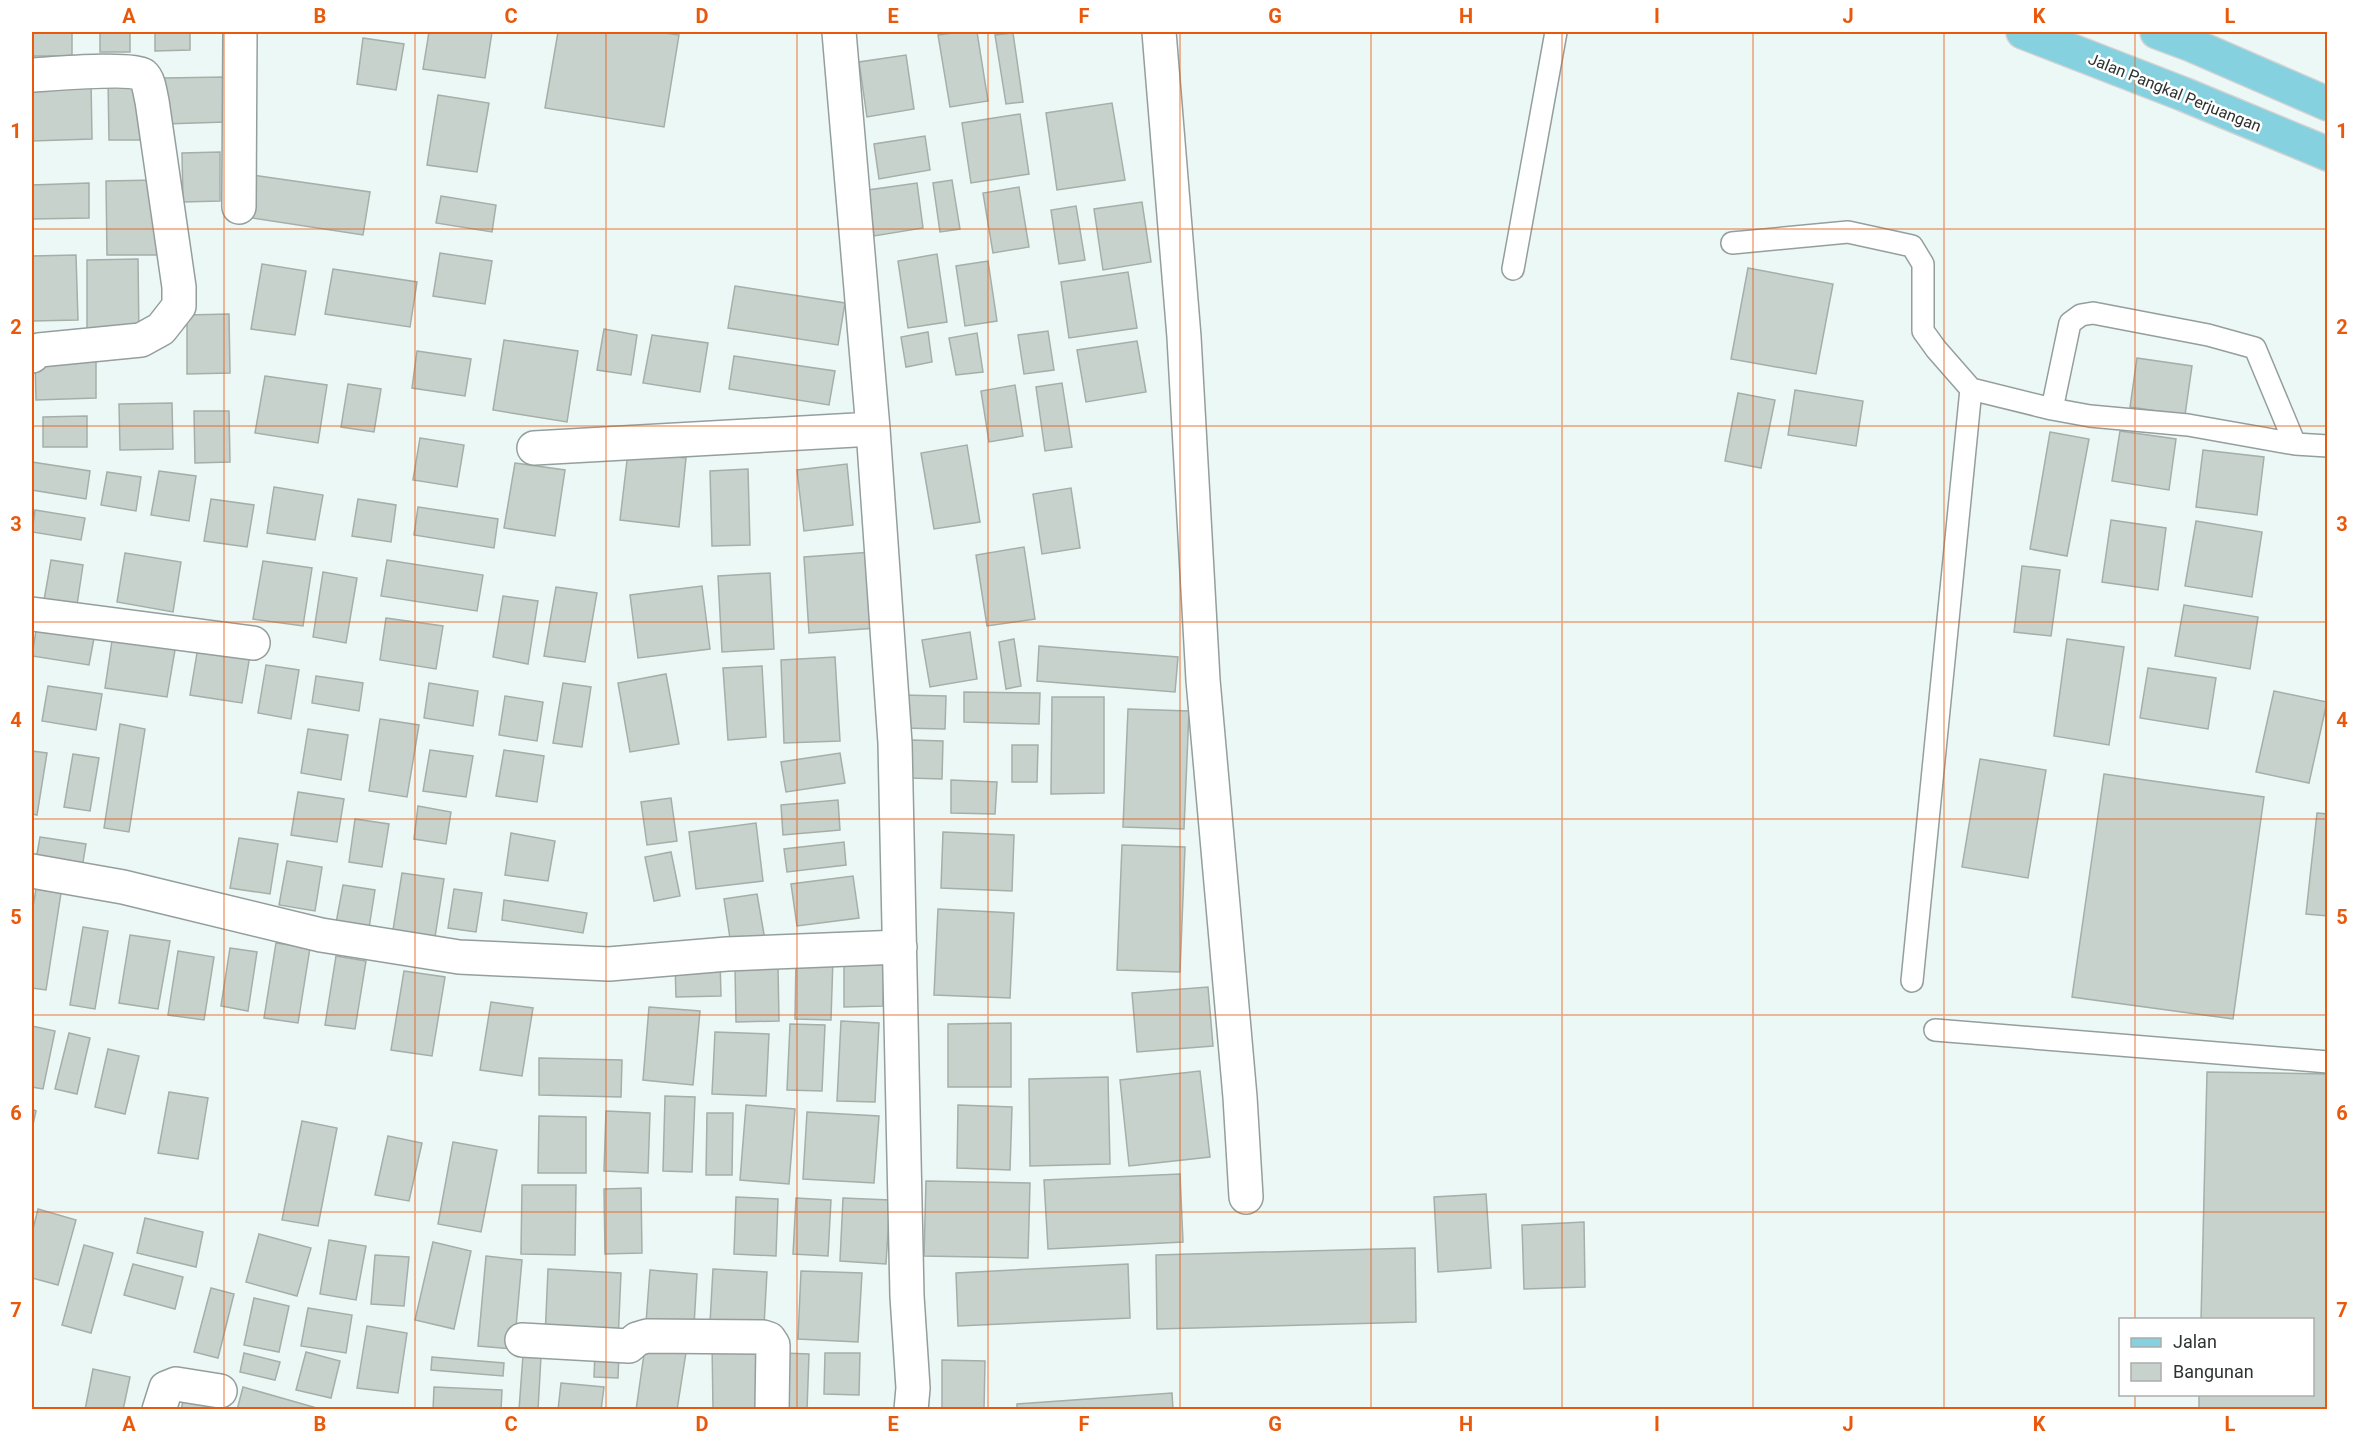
<svg xmlns="http://www.w3.org/2000/svg" width="2359" height="1441" font-family="Roboto,sans-serif">
<style>
.building{fill:#c8d2cc;stroke:#a5aea8;stroke-width:1.5}
.lines{fill:none;stroke-linecap:round;stroke-linejoin:round}
.lane-casing{stroke:#949f9d;stroke-width:24}
.street-casing{stroke:#949f9d;stroke-width:36}
.primary-casing{stroke:#d1d2d2;stroke-width:36}
.lane{stroke:#fff;stroke-width:21}
.street{stroke:#fff;stroke-width:33}
.primary{stroke:#86d1df;stroke-width:33}
.grid{fill:none;stroke:#e8590c;stroke-width:1.5;stroke-opacity:0.55}
.labels{text-anchor:middle;stroke-width:5;stroke-linejoin:round;paint-order:stroke}
.street-label{font-size:16px;fill:#2e3332;stroke:#fff}
.neatline{fill:none;stroke:#e8590c;stroke-width:2}
.grid-label{font-size:20px;text-anchor:middle;font-weight:bold;fill:#e8590c}
</style>
<rect width="100%" height="100%" fill="#ecf8f6"/>
<path class="building" d="M32 32H72V56H32Z
M100 32H130V52H100Z
M155 32H190V50L155 51Z
M429 32H492L485 78 423 69Z
M558 32H658L679 35 664 127 545 108Z
M959 32H977L988 101 950 107 938 35Z
M1013 33 1023 102 1006 104 995 35Z
M363 38 404 44 396 90 357 84Z
M906 55 914 109 867 117 859 62Z
M225 77V122L165 124 164 78Z
M108 78H139L140 140H109Z
M91 80 92 139 32 141V81Z
M438 95 489 103 477 172 427 165Z
M1112 103 1125 180 1057 190 1046 113Z
M1020 114 1029 174 971 183 962 123Z
M925 136 930 170 879 179 874 144Z
M220 152V201L183 202 182 153Z
M253 175 370 192 363 235 246 217Z
M156 180 157 255H107L106 181Z
M952 180 960 229 940 232 933 183Z
M89 183V218L32 219V185Z
M917 183 923 228 874 236 868 190Z
M1019 187 1029 247 993 253 983 193Z
M441 196 496 205 492 232 436 223Z
M1142 202 1151 262 1103 270 1094 209Z
M1076 206 1085 260 1059 264 1051 210Z
M440 253 492 261 485 304 433 296Z
M937 254 947 322 908 328 898 261Z
M76 255 78 320 32 321V256Z
M138 259 139 336 87 337V260Z
M988 261 997 321 965 326 956 266Z
M262 264 306 271 295 335 251 329Z
M1748 268 1833 284 1816 374 1731 359Z
M333 269 417 282 410 327 325 314Z
M1128 272 1137 328 1069 338 1061 282Z
M735 286 845 303 838 345 728 328Z
M229 314 230 373 187 374V315Z
M604 329 637 335 631 375 597 370Z
M1048 331 1054 370 1024 374 1018 335Z
M928 332 932 362 906 367 901 337Z
M977 333 983 372 956 375 949 338Z
M652 335 708 343 700 392 643 383Z
M504 340 578 351 567 422 493 410Z
M1137 341 1146 392 1086 402 1077 350Z
M417 351 471 359 465 396 412 388Z
M734 356 835 371 829 405 729 389Z
M96 358V398L36 400 35 359Z
M2137 358 2192 366 2185 415 2130 407Z
M265 376 327 385 318 443 255 433Z
M1062 383 1072 447 1045 451 1036 387Z
M348 384 381 389 374 432 341 427Z
M1015 385 1023 436 989 442 981 391Z
M1795 390 1863 401 1856 446 1788 435Z
M1738 393 1775 400 1761 468 1725 461Z
M172 403 173 449 120 450 119 404Z
M194 411H229L230 462 195 463Z
M87 416V447H43V417Z
M2120 431 2176 439 2169 490 2112 481Z
M2050 432 2089 439 2067 556 2030 549Z
M420 438 464 445 457 487 413 480Z
M967 445 980 522 934 529 921 453Z
M2203 450 2264 457 2257 515 2196 507Z
M628 452 686 458 679 527 620 520Z
M32 462 90 471 86 499 32 490Z
M515 463 565 470 555 536 504 528Z
M847 464 853 525 804 531 797 470Z
M748 469 750 545 712 546 710 471Z
M159 471 196 476 189 521 151 515Z
M107 472 141 477 136 511 101 505Z
M274 487 323 495 315 540 267 533Z
M1071 488 1080 548 1042 554 1033 494Z
M211 499 254 505 247 547 204 541Z
M358 499 396 505 391 542 352 536Z
M418 507 498 519 494 548 414 535Z
M35 510 85 518 81 540 32 532Z
M2111 520 2166 528 2158 590 2102 582Z
M2196 521 2262 532 2252 597 2185 586Z
M1024 547 1035 619 987 626 976 555Z
M872 552 877 628 809 633 804 557Z
M125 553 181 562 173 612 117 602Z
M51 560 83 565 77 605 44 600Z
M387 560 483 575 477 611 381 596Z
M263 561 312 568 303 626 253 619Z
M2022 566 2060 570 2051 636 2014 632Z
M323 572 357 578 346 643 313 637Z
M770 573 774 649 722 652 718 576Z
M702 586 710 649 638 658 630 595Z
M556 587 597 593 585 662 544 656Z
M503 596 538 601 528 664 493 657Z
M2184 605 2258 617 2250 669 2175 656Z
M386 618 443 626 436 669 380 660Z
M37 624 95 633 89 665 32 656Z
M970 632 977 679 930 687 922 640Z
M113 634 176 644 167 697 105 688Z
M1014 639 1021 686 1006 689 999 642Z
M2067 639 2124 647 2109 745 2054 736Z
M199 641 251 649 242 703 190 695Z
M1039 646 1178 657 1175 692 1037 681Z
M835 657 840 741 784 743 781 660Z
M266 665 299 670 291 719 258 713Z
M762 666 766 737 728 740 723 668Z
M2148 668 2216 678 2208 729 2140 718Z
M666 674 679 744 630 752 618 683Z
M316 676 363 683 359 711 312 703Z
M429 683 478 691 473 726 424 718Z
M563 683 591 687 582 747 553 743Z
M48 686 102 694 96 730 42 721Z
M2274 691 2327 702 2309 783 2256 772Z
M964 692 1040 693 1039 724 964 722Z
M903 695 946 696 945 729 902 728Z
M505 696 543 702 537 741 499 735Z
M1052 697H1104V793L1051 794Z
M1128 709 1189 711 1184 829 1123 827Z
M380 719 419 725 407 797 369 791Z
M120 724 145 729 129 832 104 828Z
M308 729 348 735 341 780 301 773Z
M911 740 943 741 942 779 909 778Z
M1012 745H1038L1037 782H1012Z
M430 750 473 756 466 797 423 791Z
M504 750 544 756 537 802 496 796Z
M32 751 47 753 37 815 32 814Z
M840 753 845 783 786 792 781 762Z
M73 754 99 758 90 811 64 807Z
M1980 759 2046 770 2028 878 1962 867Z
M2104 774 2264 797 2233 1019 2072 997Z
M951 780 997 782 995 814 951 813Z
M298 792 344 799 337 842 291 835Z
M671 798 677 841 647 845 641 802Z
M838 800 840 830 783 835 781 805Z
M418 806 451 812 446 844 414 839Z
M2317 813 2328 814V916L2306 914Z
M355 819 389 824 382 867 349 862Z
M756 823 763 881 696 889 689 832Z
M943 832 1014 835 1012 891 941 888Z
M511 833 555 841 548 881 505 875Z
M40 837 86 844 82 868 36 860Z
M239 838 278 844 270 894 230 888Z
M844 842 846 865 787 872 784 849Z
M1122 845 1185 847 1180 972 1117 970Z
M671 852 680 896 654 901 645 857Z
M287 861 322 867 315 911 279 905Z
M402 873 444 879 435 937 393 930Z
M853 876 859 918 797 926 791 884Z
M343 885 375 890 369 928 336 923Z
M36 889 61 893 46 990 32 988V913Z
M454 889 482 893 476 932 448 928Z
M757 894 765 940 731 945 724 899Z
M504 900 587 913 583 933 502 920Z
M938 909 1014 913 1010 998 934 995Z
M83 927 108 931 95 1009 70 1005Z
M130 935 170 941 158 1009 119 1003Z
M276 943 310 948 298 1023 264 1018Z
M230 948 257 952 248 1011 221 1006Z
M178 951 214 957 204 1020 168 1015Z
M844 953H884L883 1006 844 1007Z
M336 956 366 961 355 1029 325 1025Z
M796 958H833L831 1020 795 1019Z
M720 961 721 996 676 997 675 963Z
M735 967H778L779 1021 736 1022Z
M404 971 445 977 432 1056 391 1050Z
M1208 987 1213 1046 1137 1052 1132 993Z
M491 1002 533 1008 522 1076 480 1070Z
M649 1007 700 1011 693 1085 643 1080Z
M841 1021 879 1023 875 1102 837 1101Z
M1011 1023V1087H948V1024Z
M790 1024 825 1025 822 1091 787 1090Z
M32 1026 55 1031 43 1089 32 1087Z
M715 1032 769 1034 766 1096 712 1094Z
M69 1033 90 1038 77 1094 55 1089Z
M108 1049 139 1056 125 1114 95 1107Z
M539 1058 622 1060 621 1097 539 1095Z
M1200 1071 1210 1157 1129 1166 1120 1080Z
M2207 1072 2328 1074V1410H2199V1394H2312V1320H2201Z
M1108 1077 1110 1164 1030 1166 1029 1079Z
M169 1092 208 1098 198 1159 158 1153Z
M665 1096 695 1097 692 1172 663 1171Z
M746 1105 795 1109 789 1184 740 1180Z
M958 1105 1012 1107 1010 1170 957 1168Z
M32 1109 36 1111 32 1129Z
M606 1111 650 1113 648 1173 604 1171Z
M807 1112 879 1116 874 1183 803 1179Z
M707 1113H733L732 1175H706Z
M539 1116 586 1117V1173H538Z
M302 1121 337 1128 318 1226 282 1220Z
M388 1136 422 1143 409 1201 375 1195Z
M453 1142 497 1150 481 1232 438 1224Z
M1180 1174 1183 1242 1048 1249 1044 1180Z
M926 1181 1030 1183 1028 1258 924 1256Z
M522 1185H576L575 1255 521 1254Z
M641 1188 642 1253 605 1254 604 1189Z
M1486 1194 1491 1268 1438 1272 1434 1197Z
M736 1197 778 1199 776 1256 734 1254Z
M796 1198 831 1200 828 1256 793 1254Z
M843 1198 890 1200 886 1264 840 1261Z
M38 1209 76 1220 58 1285 32 1278V1233Z
M145 1218 203 1232 196 1267 137 1253Z
M1584 1222 1585 1287 1524 1289 1522 1225Z
M259 1234 311 1248 297 1296 246 1282Z
M329 1240 366 1246 356 1300 320 1294Z
M433 1242 471 1251 454 1329 415 1320Z
M84 1245 113 1253 91 1333 62 1325Z
M1415 1248 1416 1322 1157 1329 1156 1255Z
M375 1255 409 1257 404 1306 371 1304Z
M486 1256 522 1260 514 1349 478 1346Z
M133 1264 183 1277 175 1309 124 1295Z
M1128 1264 1130 1318 958 1326 956 1273Z
M548 1269 621 1273 618 1342 545 1339Z
M713 1269 767 1272 764 1326 710 1323Z
M650 1270 697 1274 694 1326 646 1323Z
M801 1271 862 1273 858 1342 798 1339Z
M211 1288 234 1294 218 1358 194 1352Z
M254 1298 289 1306 279 1352 244 1345Z
M308 1308 352 1315 346 1353 301 1346Z
M367 1326 407 1333 398 1393 357 1388Z
M646 1340 687 1346 677 1410H636Z
M766 1340 768 1409 713 1410 712 1342Z
M306 1352 340 1361 331 1398 296 1390Z
M595 1352 619 1354 618 1378 594 1377Z
M244 1353 280 1362 275 1380 240 1372Z
M783 1353 809 1354 807 1410H782Z
M825 1353H860L859 1395 824 1394Z
M523 1355 541 1356 538 1410H519Z
M432 1357 504 1363 503 1376 431 1370Z
M942 1360 985 1361 984 1410H942Z
M93 1369 130 1377 123 1410H85Z
M561 1383 604 1387 601 1410H558Z
M243 1387 317 1408V1410H237Z
M434 1387 502 1390 501 1410H433Z
M185 1392 217 1400 214 1410H181Z
M1172 1393 1173 1410H1017V1404Z"/>
<g class="lines">
<g class="lane-casing">
<path id="lane" d="M1732 243 1848 232 1912 246 1923 264V331L1936 349 1971 389 2052 409 2090 416 2188 425 2295 444 2328 446
M1513 269 1556 32
M2052 409 2070 323 2081 315 2093 313 2208 335 2255 348 2295 444
M1912 981 1971 389
M1935 1030 2328 1062"/>
</g>
<g class="street-casing">
<path id="street" d="M839 32 873 429 895 743 907 1296 913 1388 911 1410
M1159 32 1184 337 1203 680 1240 1097 1246 1197
M32 75C51 74 130 67 143 75 149 80 150 93 152 101L179 287V306L161 329 141 340 39 350 32 356
M239 207 240 32
M534 448 873 429
M32 614 253 643
M32 871 123 887 321 935 459 957 609 964 727 954 900 947
M522 1340 629 1346 637 1339 647 1336 763 1337 769 1339 773 1345 772 1410
M159 1410 166 1388 176 1384 220 1391"/>
</g>
<g class="primary-casing">
<path id="primary" d="M2023 32 2183 94 2328 154
M2157 32 2192 45 2328 104"/>
</g>
<use href="#lane" class="lane"/>
<use href="#street" class="street"/>
<use href="#primary" class="primary"/>
</g>
<path class="grid" d="M224 32V1410M415 32V1410M606 32V1410M797 32V1410M988 32V1410M1180 32V1410M1371 32V1410M1562 32V1410M1753 32V1410M1944 32V1410M2135 32V1320M32 229H2328M32 426H2328M32 622H2328M32 819H2328M32 1015H2328M32 1212H2328M2135 1394V1410"/>
<g class="labels">
<g class="street-label">
<text transform="translate(2175 92) rotate(22)" y="6">Jalan Pangkal Perjuangan</text>
</g>
</g>
<rect width="2359" height="1441" fill="none" stroke="#ffffff" stroke-width="66"/>
<rect x="2119" y="1318" width="195" height="78" fill="#ffffff" stroke="#abadad" stroke-width="1.5"/>
<rect x="2131" y="1338" width="30" height="9" fill="#86d1df" stroke="#abadad" stroke-width="1.5"/>
<text x="2173" y="1348" font-size="18" fill="#2e3332">Jalan</text>
<rect x="2131" y="1363" width="30" height="18" fill="#c8d2cc" stroke="#abadad" stroke-width="1.5"/>
<text x="2173" y="1378" font-size="18" fill="#2e3332">Bangunan</text>
<rect x="33" y="33" width="2293" height="1375" class="neatline"/>
<g class="grid-label">
<text x="129" y="23">A</text>
<text x="320" y="23">B</text>
<text x="511" y="23">C</text>
<text x="702" y="23">D</text>
<text x="893" y="23">E</text>
<text x="1084" y="23">F</text>
<text x="1275" y="23">G</text>
<text x="1466" y="23">H</text>
<text x="1657" y="23">I</text>
<text x="1848" y="23">J</text>
<text x="2039" y="23">K</text>
<text x="2230" y="23">L</text>
<text x="16" y="138">1</text>
<text x="2342" y="138">1</text>
<text x="16" y="334">2</text>
<text x="2342" y="334">2</text>
<text x="16" y="531">3</text>
<text x="2342" y="531">3</text>
<text x="16" y="727">4</text>
<text x="2342" y="727">4</text>
<text x="16" y="924">5</text>
<text x="2342" y="924">5</text>
<text x="16" y="1120">6</text>
<text x="2342" y="1120">6</text>
<text x="16" y="1317">7</text>
<text x="2342" y="1317">7</text>
<text x="129" y="1431">A</text>
<text x="320" y="1431">B</text>
<text x="511" y="1431">C</text>
<text x="702" y="1431">D</text>
<text x="893" y="1431">E</text>
<text x="1084" y="1431">F</text>
<text x="1275" y="1431">G</text>
<text x="1466" y="1431">H</text>
<text x="1657" y="1431">I</text>
<text x="1848" y="1431">J</text>
<text x="2039" y="1431">K</text>
<text x="2230" y="1431">L</text>
</g>
</svg>
